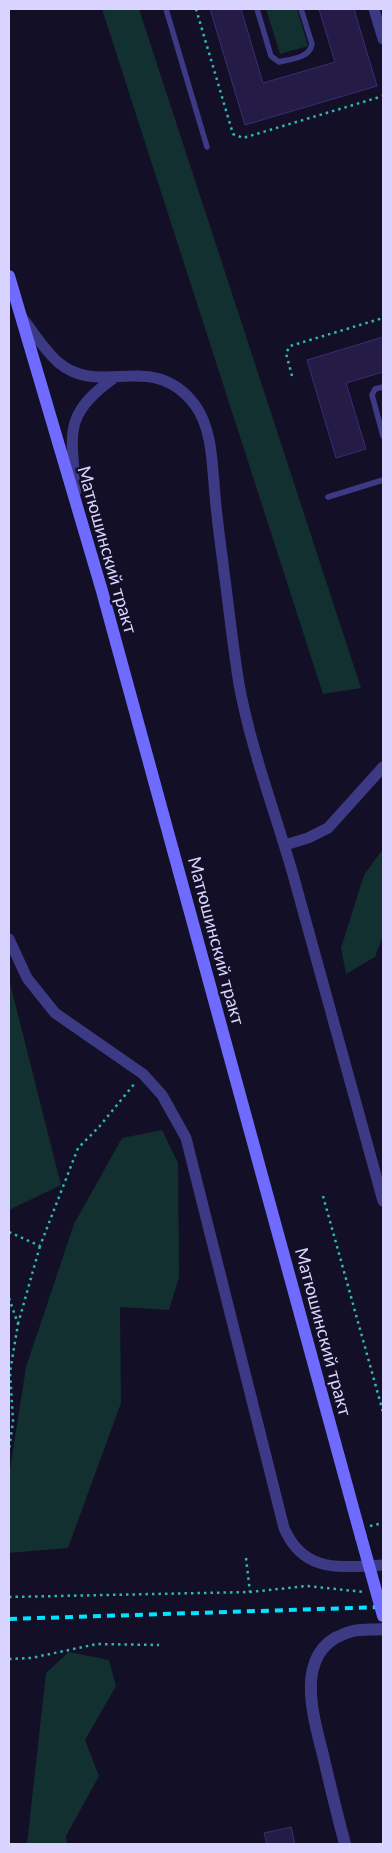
<svg xmlns="http://www.w3.org/2000/svg" width="392" height="1853" font-family="Lato,sans-serif">
<style>
.green{fill:#12302f}
.building{fill:#241b47;stroke:#3b2d73}
.lines{fill:none;stroke-linecap:round;stroke-linejoin:round}
.path{stroke:#2fb8b0;stroke-width:2.5;stroke-dasharray:2.5 4;stroke-linecap:butt}
.service{stroke:#3d3a85;stroke-width:5.5}
.minor{stroke:#3d3a85;stroke-width:11}
.tertiary{stroke:#3d3a85;stroke-width:12}
.secondary{stroke:#6f6bff;stroke-width:12}
.rail{stroke:#00e5ff;stroke-width:4;stroke-dasharray:8 6;stroke-linecap:butt}
.secondary-bridge{stroke:#6f6bff;stroke-width:12}
.labels{text-anchor:middle;stroke-width:5;stroke-linejoin:round;paint-order:stroke}
.street-label{font-size:18px;fill:#d9d4ff;stroke:#130f26}
</style>
<rect width="100%" height="100%" fill="#130f26"/>
<path class="green" d="M102 9H139L361 688 323 694Z
M266 9H297L308 46 280 54Z
M383 849V936L375 957 346 974 341 948 364 875Z
M9 979 61 1185 9 1210Z
M162 1130 178 1163 179 1277 169 1310 120 1307 121 1403 68 1548 9 1553V1476L26 1367 74 1224 122 1138Z
M69 1652 109 1660 116 1686 85 1740 99 1776 66 1836 67 1844H27L46 1673Z"/>
<path class="building" d="M210 9H241L263 83 335 62 319 9H354L377 86 245 125Z
M383 337V372L346 383 366 449 336 458 307 360Z
M291 1827 295 1844H267L264 1833Z"/>
<g class="lines">
<path class="path" d="M196 9 233 134 243 138 383 96
M292 376 286 353 290 346 383 318
M323 1196 383 1412
M9 1232 40 1246 78 1148 99 1127 135 1083
M9 1298 18 1324 10 1372 13 1421 9 1450
M18 1324 40 1246
M370 1526 383 1523
M246 1558 250 1592
M9 1597 250 1592 307 1586 364 1592
M9 1659 31 1658 97 1644 159 1645"/>
<path class="service" d="M166 9 207 147
M257 9 271 56 279 62C291 59 310 58 312 44L301 9
M383 387 375 389 372 395 383 436
M328 497 383 480"/>
<path class="minor" d="M374 9 383 39
M23 319C34 333 45 351 59 363 101 398 153 349 195 405 213 430 212 466 215 495 217 521 221 546 224 572 229 609 233 647 239 684 251 750 276 814 294 878 324 986 353 1093 383 1201
M76 491C71 433 63 414 114 378
M285 845 308 838 328 828 383 767
M9 939 27 978 55 1013 143 1074 162 1095 186 1138 284 1528C304 1574 340 1567 383 1565"/>
<path class="tertiary" d="M345 1844C337 1814 330 1785 323 1755 312 1712 292 1646 353 1631 362 1629 374 1630 383 1629"/>
<path class="secondary" d="M9 276 102 591 361 1537"/>
<path class="rail" d="M9 1619 383 1607"/>
<path class="secondary-bridge" d="M361 1537 383 1616"/>
</g>
<g class="labels">
<g class="street-label">
<text transform="translate(107 550) rotate(74)" y="6">Матюшинский тракт</text>
<text transform="translate(216 941) rotate(75)" y="6">Матюшинский тракт</text>
<text transform="translate(323 1332) rotate(75)" y="6">Матюшинский тракт</text>
</g>
</g>
<rect width="392" height="1853" fill="none" stroke="#d9d4ff" stroke-width="20"/>
</svg>
